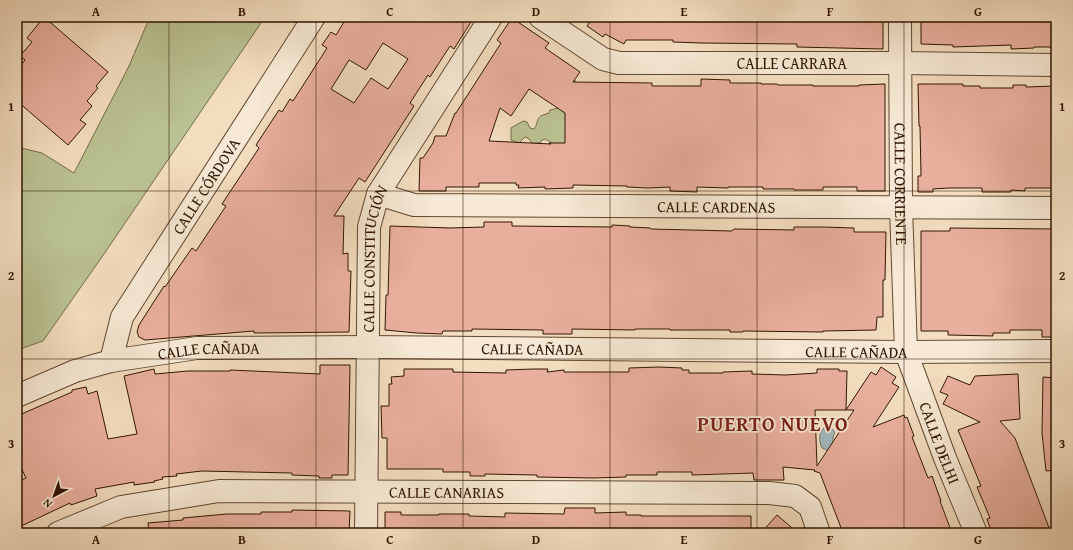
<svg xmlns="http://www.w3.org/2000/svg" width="1073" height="550" font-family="'Gentium Book Plus',serif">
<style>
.green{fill:#bac192;stroke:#766c49}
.water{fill:#a1b9bd;stroke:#747871}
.building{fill:#e9af9d;stroke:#311600;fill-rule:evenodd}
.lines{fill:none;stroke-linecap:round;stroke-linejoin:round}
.minor-casing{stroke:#624830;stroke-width:24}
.minor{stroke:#f7e9d5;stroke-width:22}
.grid{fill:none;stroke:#311600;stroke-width:1;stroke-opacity:0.55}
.labels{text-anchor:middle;stroke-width:3.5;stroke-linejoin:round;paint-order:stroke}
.street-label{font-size:16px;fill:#311600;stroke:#f7e9d5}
.district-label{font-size:20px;font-weight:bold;letter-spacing:1px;fill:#7a1f14;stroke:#f7e9d5}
.neatline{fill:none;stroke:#311600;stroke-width:1.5}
.grid-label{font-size:13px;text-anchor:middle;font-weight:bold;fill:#311600}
</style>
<rect width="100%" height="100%" fill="#f3ddbf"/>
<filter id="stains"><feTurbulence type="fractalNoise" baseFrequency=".005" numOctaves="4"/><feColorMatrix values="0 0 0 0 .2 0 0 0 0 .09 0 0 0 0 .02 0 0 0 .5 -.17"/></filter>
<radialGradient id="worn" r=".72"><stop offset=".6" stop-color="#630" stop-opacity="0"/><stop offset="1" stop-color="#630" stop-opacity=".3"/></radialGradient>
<path class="green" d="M154 17H265L104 254 43 341 17 350V147L42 153 74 173 129 66 149 19Z
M575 80V95L598 129 562 146 554 144 545 139 542 140 540 143H532L528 138 525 137 519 143 511 140V128L523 121 527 122 530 128 534 129C538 125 536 117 543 115 545 114 547 114 549 113L550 110 559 108V104Z"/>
<path class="water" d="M825 427 832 429 835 432 833 437V446L829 451 822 448C819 441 818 433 825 427Z"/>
<path class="building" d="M44 17 108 72 96 86 98 88 87 101 92 106 80 120 86 124 68 145 17 101V70L25 60 20 56 32 42 27 38Z
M347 17H474L454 49 450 46 430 77 428 75 410 103 414 106 365 182 359 178 334 216H344L343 254 348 253V271H351L349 332 254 333V331L145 340 139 337 137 332 139 325 164 286 165 287 192 248 196 251 226 206 222 204 259 148 256 145 279 110 282 112 290 99 293 101 327 48 322 45 331 32 336 35ZM383 43 408 59 388 89 371 78 354 103 331 89 349 60 366 70Z
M593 17H881V20H883V49L797 47V44L701 43 673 42V40H626L624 44 605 34 603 37 587 26Z
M921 17H1056V47H1034V48L1011 49V45L953 47V45L921 44Z
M512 18 549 43 545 48 580 72 573 82 652 83V86H701V79L730 80V83H761V84H777L778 85H813V86H859V85L885 84V191H857V187H823V190H794V189H763V187H728V188L697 187V192L670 191V187L648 188 627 187V186L573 185V188L545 189V187L518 188 519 185H516V183H479V187H446V191H419L420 158H423L433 143 435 136H446L455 113H456L501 43 497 40ZM529 89 565 113V143H549L551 144 489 141 500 108 511 116Z
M918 84H963V86H980V88H1013V85H1026V87L1056 86V188H1025V191L1011 190V192H982V188H949L933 189V192H918V176H921L920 126H919Z
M484 222H512V226L612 227V225L630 226V227L650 228 651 229 732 231 734 229 794 230V227H823L854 228V232H886L885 280H883V317H877L876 330 823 331V332L743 331V332H730V330H670V329H635V330L572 329V334H543V330L472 329V331H443L442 334 417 333 385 330 386 295H388L390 226 450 228 484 227Z
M950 228 1056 229V337H1042V330H1010V333H993V336L948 335V331H921V231H950Z
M320 365H350L348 475H332V478H319V476L292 475V473L202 471 176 474 177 476 162 477 163 479 154 481 155 482 134 485V482L95 489 97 496 71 505 70 503 17 528V482L26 478 17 459V416L72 392V390L86 387 88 394 97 391 108 439 137 434 124 376 154 369 155 374 188 371H230V370L320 374Z
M659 367 682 368V370H689V373H723V372L752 371V374L786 375 817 373V369H839V371H847L846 410H815L817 466 854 410H846L871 372 876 375 881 367 896 377 892 383 899 387 873 427 904 415 905 418 907 417 914 436 912 437 928 478 932 476 941 501H940L952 533H843L820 473 814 471 815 470 783 467 784 480H754L753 473 692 475V472H657V475H626V477L593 478 537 477V475L485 474V476H470V472H443V469H387V438H382L381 406H389V384H392L391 377 404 376V369H453V372L506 373V370L533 369H548L547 372 564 370V372H629V368Z
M1018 374 1020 419 1000 421 1015 438 1051 533H992L987 519 990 518 977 487 981 486 958 430 980 422 943 404 948 395 940 392 948 376 970 385 975 376Z
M1043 377 1056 378V470L1046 471 1042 433Z
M565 508H595V513L626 512V515H641V516H751V533H385V512H401V515H439V514H469V516L505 517V513L564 514Z
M292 510 350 511 349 533H149L148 523 183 520V518L227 514H261V512H292Z
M777 515 798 533H761Z"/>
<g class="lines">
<g class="minor-casing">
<g id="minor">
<path id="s1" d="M540 17 603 59 619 63H901L1056 65"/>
<path id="s2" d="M900 17 901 207 906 352 945 458 976 533"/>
<path id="s3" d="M378 194 414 205 1056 208"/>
<path id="s4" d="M111 361 122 317 314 17"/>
<path id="s5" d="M17 396 75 371 111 361 197 348 368 347 906 352 1056 351"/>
<path id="s6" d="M58 533 121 507 219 491 769 493 795 496 810 507 819 533"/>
<path id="s7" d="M366 533 369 227 378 194 491 17"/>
</g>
</g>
<use href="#minor" class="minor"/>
</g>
<path class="grid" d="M169 17V533M316 17V533M463 17V533M610 17V533M757 17V533M904 17V533M17 191H1056M17 359H1056"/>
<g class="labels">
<g class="street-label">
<text dy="6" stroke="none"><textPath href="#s1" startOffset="265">CALLE CARRARA</textPath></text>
<text dy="6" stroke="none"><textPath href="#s2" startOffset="167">CALLE CORRIENTE</textPath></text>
<text dy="6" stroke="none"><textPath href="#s4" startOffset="201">CALLE CÓRDOVA</textPath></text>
<text dy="6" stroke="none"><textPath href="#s3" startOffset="340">CALLE CARDENAS</textPath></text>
<text dy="6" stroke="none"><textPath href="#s7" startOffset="275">CALLE CONSTITUCIÓN</textPath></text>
<text dy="6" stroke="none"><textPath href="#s5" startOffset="523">CALLE CAÑADA</textPath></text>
<text dy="6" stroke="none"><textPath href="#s5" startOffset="199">CALLE CAÑADA</textPath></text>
<text dy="6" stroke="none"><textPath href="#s5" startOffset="847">CALLE CAÑADA</textPath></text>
<text dy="6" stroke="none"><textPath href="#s2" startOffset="432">CALLE DELHI</textPath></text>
<text dy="6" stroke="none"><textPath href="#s6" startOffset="395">CALLE CANARIAS</textPath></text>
</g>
<g class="district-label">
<text x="773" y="431">PUERTO NUEVO</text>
</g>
</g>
<rect width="1073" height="550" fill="none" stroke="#f3ddbf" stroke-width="44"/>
<g transform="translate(54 496) rotate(221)" stroke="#f7e9d5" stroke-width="3" paint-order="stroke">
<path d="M0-3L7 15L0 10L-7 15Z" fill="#311600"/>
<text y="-6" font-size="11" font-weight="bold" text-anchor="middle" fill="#311600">N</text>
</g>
<rect x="22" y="22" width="1029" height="506" class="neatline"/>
<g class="grid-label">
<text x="96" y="16">A</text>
<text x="242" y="16">B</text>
<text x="390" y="16">C</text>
<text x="536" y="16">D</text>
<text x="684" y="16">E</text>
<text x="830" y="16">F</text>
<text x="978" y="16">G</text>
<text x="11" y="111">1</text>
<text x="1062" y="111">1</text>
<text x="11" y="280">2</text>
<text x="1062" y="280">2</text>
<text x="11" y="448">3</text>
<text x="1062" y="448">3</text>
<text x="96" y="544">A</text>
<text x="242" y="544">B</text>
<text x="390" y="544">C</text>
<text x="536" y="544">D</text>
<text x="684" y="544">E</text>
<text x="830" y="544">F</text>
<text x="978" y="544">G</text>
</g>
<rect width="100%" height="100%" filter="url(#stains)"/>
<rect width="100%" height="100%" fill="url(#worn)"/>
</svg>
